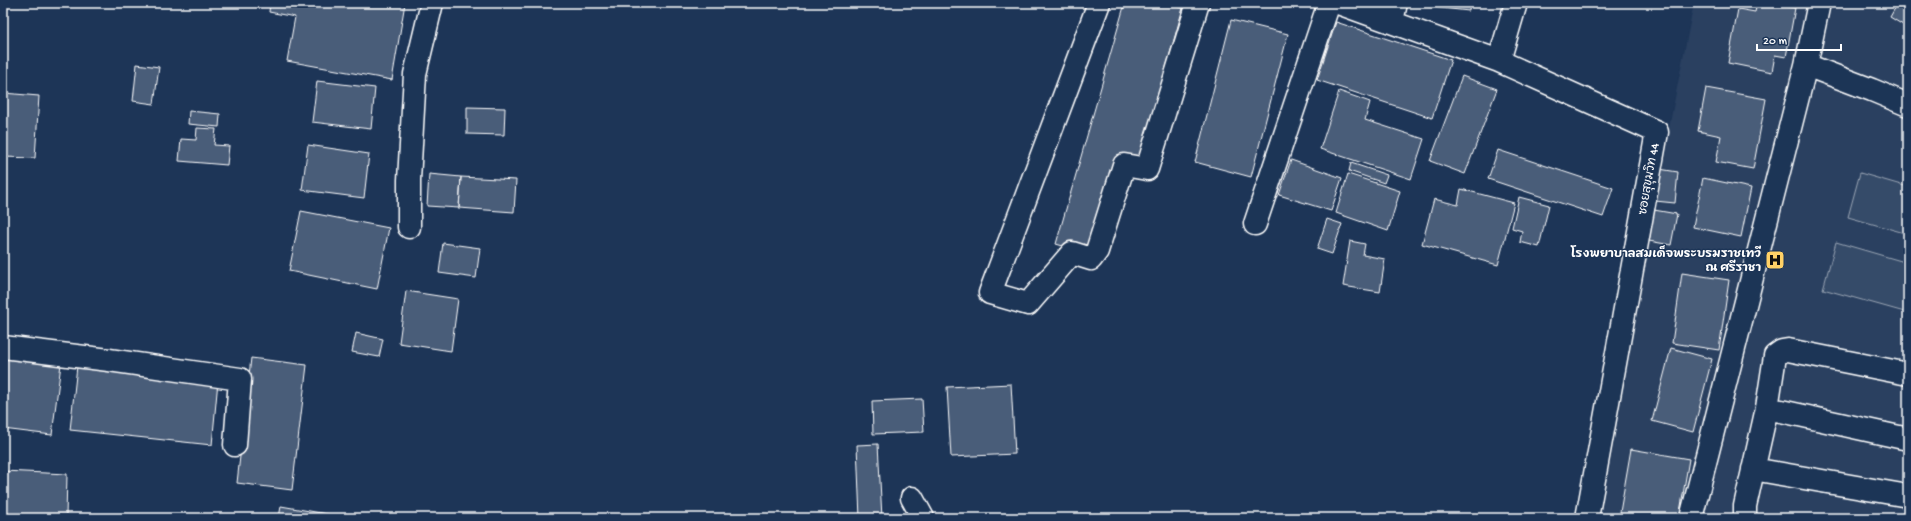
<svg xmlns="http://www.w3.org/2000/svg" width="1911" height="521" font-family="'Gochi Hand','Playpen Sans Thai',sans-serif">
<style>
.built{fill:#2a4161}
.green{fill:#364b69;stroke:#9aa5b4}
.building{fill:#4a5d79;stroke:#fff}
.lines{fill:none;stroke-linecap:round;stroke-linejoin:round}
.minor-casing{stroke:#fff;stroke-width:25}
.minor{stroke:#1d3557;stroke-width:22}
.labels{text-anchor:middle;stroke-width:3;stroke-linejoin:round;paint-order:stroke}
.street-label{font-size:12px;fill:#fff;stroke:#1d3557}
.poi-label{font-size:12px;font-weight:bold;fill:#fff;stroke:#1d3557;text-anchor:end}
</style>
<rect width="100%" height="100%" fill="#1d3557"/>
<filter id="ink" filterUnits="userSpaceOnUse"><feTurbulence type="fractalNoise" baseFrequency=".025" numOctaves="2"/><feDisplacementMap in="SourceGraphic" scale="8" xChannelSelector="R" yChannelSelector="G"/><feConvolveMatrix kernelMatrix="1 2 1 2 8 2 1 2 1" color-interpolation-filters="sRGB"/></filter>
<g filter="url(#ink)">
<path class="built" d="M1694 3H1908V518H1591Z"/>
<path class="green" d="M1860 173 1908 187V234L1848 217Z
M1836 242 1908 263V313L1823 289Z"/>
<path class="building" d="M270 3H405L392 80 287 61 295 17 269 12Z
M1125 3H1165L1183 8 1139 163 1090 254 1056 244Z
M1422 3H1470L1469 11 1422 6Z
M1757 3H1767L1795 8 1786 57 1775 55 1772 72 1728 63 1738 9 1755 12Z
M1898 3H1908V28L1890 17Z
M1231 20 1288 34 1251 177 1195 162Z
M1336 22 1451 60 1432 118 1317 80Z
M137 64 159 67 154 104 133 101Z
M1462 76 1497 89 1465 174 1430 161Z
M317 81 375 88 371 129 312 122Z
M1706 88 1766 99 1753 169 1716 162 1721 136 1698 131Z
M1339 91 1370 102 1365 120 1424 139 1411 179 1320 149Z
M3 93 39 96 35 158 3 157Z
M467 107 505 108 504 135 467 134Z
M189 111 220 114 219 127 188 124Z
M197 128 216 129 214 145 229 146 227 165 179 161 181 139 196 140Z
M308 145 369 154 364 198 302 190Z
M1498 150 1613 188 1603 217 1488 179Z
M1291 160 1342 178 1331 211 1279 195Z
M1351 163 1387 175 1384 183 1349 171Z
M1659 169 1678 172 1675 203 1655 201Z
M429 174 461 177 459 208 427 206Z
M1348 174 1400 191 1388 231 1336 213Z
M461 177 516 180 514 212 459 208Z
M1703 178 1751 188 1741 237 1693 227Z
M1461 189 1514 203 1498 265 1422 244 1434 199 1458 205Z
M1519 197 1549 205 1539 247 1520 242 1522 231 1512 228Z
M1654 210 1677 214 1671 245 1649 241Z
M301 211 389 228 377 289 289 271Z
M1327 219 1342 224 1332 254 1317 249Z
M1350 241 1365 244 1363 255 1385 259 1380 292 1343 286Z
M443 243 480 248 476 278 439 273Z
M1682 273 1729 280 1719 350 1672 343Z
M406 291 458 299 451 351 399 343Z
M356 333 383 339 379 357 352 352Z
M1671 348 1712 359 1693 432 1652 421Z
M3 357 61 364 52 435 3 429Z
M251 358 307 365 292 490 237 483Z
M77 366 218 381 212 445 70 430Z
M1011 384 1015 454 951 457 947 387Z
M922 399 924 432 873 434 872 401Z
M878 444 882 518H860L857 445Z
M1631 449 1689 459 1679 518H1619Z
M3 471 67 474 66 517 3 514Z
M281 506 338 516 337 518H279Z"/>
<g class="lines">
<g class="minor-casing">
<path id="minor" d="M1099 3 990 293 1028 304 1072 253 1091 259 1097 251 1124 165 1147 169 1198 3
M1338 3 1499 61 1657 132 1587 518
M1392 21 1396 3
M1499 61 1516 3
M1806 65 1872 90 1908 105
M1255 224 1329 3
M409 227V180L415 74 432 3
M3 347 109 360 240 379 235 445
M1767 408 1908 439
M1753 469 1908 496
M912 498 923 518
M1691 518 1806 65 1819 3
M1745 518V506L1767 408 1775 356 1782 351 1788 350 1908 374"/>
</g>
<use href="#minor" class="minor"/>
</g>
</g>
<defs>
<g id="hospital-square" transform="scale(1)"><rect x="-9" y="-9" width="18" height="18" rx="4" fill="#ffd166" stroke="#1d3557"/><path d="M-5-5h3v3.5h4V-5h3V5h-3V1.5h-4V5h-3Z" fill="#111"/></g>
</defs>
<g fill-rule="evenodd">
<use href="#hospital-square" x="1775" y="260"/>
</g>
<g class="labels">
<g class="street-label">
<text transform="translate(1648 179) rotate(-80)" y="4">ซอยสุขุมวิท 44</text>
</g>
<g class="poi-label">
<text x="1761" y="257">โรงพยาบาลสมเด็จพระบรมราชเทวี<tspan x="1761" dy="14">ณ ศรีราชา</tspan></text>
</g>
</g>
<rect width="1911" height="521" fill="none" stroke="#1d3557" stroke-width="16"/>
<rect x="8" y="8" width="1895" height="505" fill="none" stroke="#fff" stroke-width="1.5" filter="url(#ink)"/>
<path d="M1757 44v6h84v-6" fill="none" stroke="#ffffff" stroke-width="2"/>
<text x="1763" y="44" font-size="12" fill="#ffffff" stroke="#1d3557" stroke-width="3" paint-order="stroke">20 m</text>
</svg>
